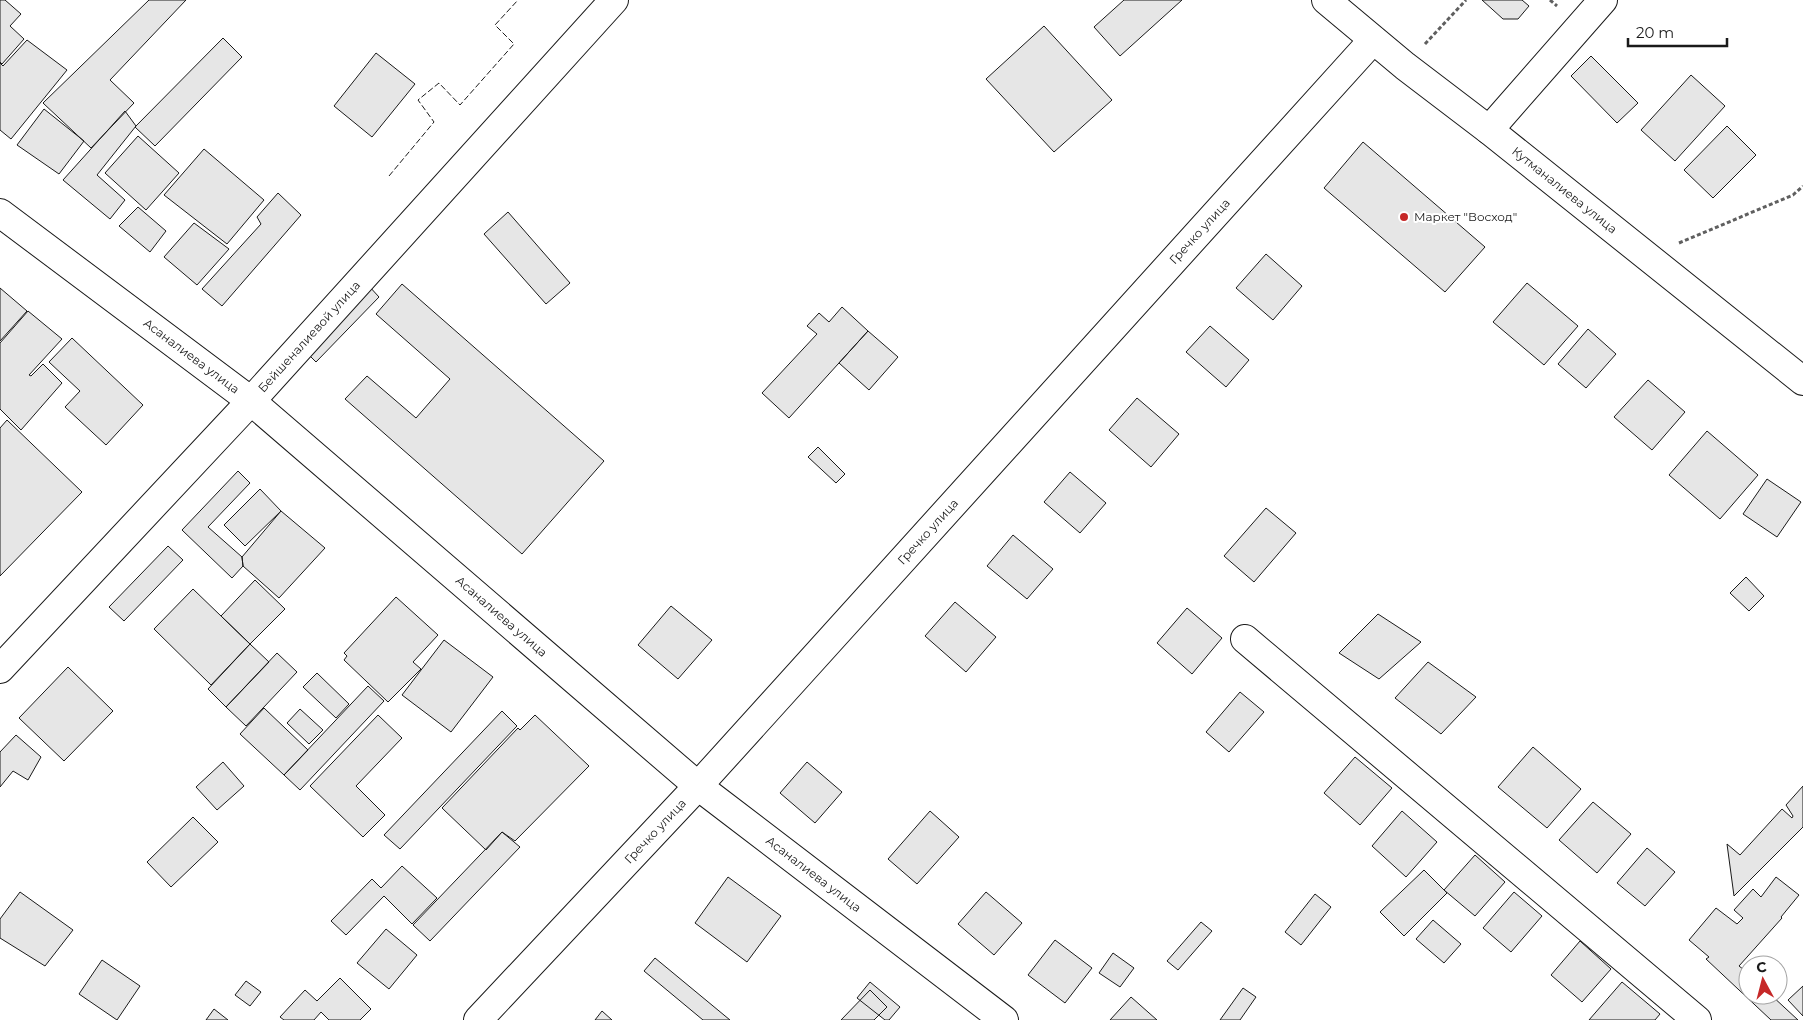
<svg xmlns="http://www.w3.org/2000/svg" width="1803" height="1020" font-family="Montserrat,sans-serif">
<style>
.building{fill:#e6e6e6;stroke:#1a1a1a}
.lines{fill:none;stroke-linecap:round;stroke-linejoin:round}
.minor-casing{stroke:#1a1a1a;stroke-width:30}
.path{stroke:#5f5f5f;stroke-width:3;stroke-dasharray:4 2.5;stroke-linecap:butt}
.minor{stroke:#fff;stroke-width:28}
.fence{stroke:#1a1a1a;stroke-width:1;stroke-dasharray:6 2.5;stroke-linecap:butt}
.poi-dot{fill:#c62828;stroke:#fff;stroke-width:2}
.labels{text-anchor:middle;stroke-width:4;stroke-linejoin:round;paint-order:stroke}
.street-label{font-size:12px;fill:#1a1a1a;stroke:#fff}
.poi-label{font-size:12px;fill:#1a1a1a;stroke:#fff;text-anchor:start}
</style>
<rect width="100%" height="100%" fill="#fff"/>
<path class="building" d="M0 0H5L21 14 10 26 24 39 2 64 0 62Z
M149 0H186L110 80 134 103 91 148 43 103Z
M1124 0H1182L1120 56 1094 27Z
M1482 0H1522L1529 6 1518 19H1503Z
M1044 26 1112 100 1054 152 986 79Z
M223 38 242 57 155 146 135 127Z
M27 40 67 70 11 139 0 130V63L3 66Z
M376 53 415 84 372 137 334 106Z
M1591 56 1638 103 1617 123 1571 76Z
M1691 75 1725 106 1675 161 1641 130Z
M44 109 84 141 59 174 17 145Z
M125 111 136 126 97 175 125 200 110 219 63 180Z
M1727 126 1756 155 1713 198 1684 170Z
M138 136 179 173 146 210 105 173Z
M1363 142 1485 247 1445 292 1324 188Z
M204 149 264 200 227 244 164 195Z
M278 193 301 215 222 306 202 289 261 224 257 217Z
M138 207 166 231 150 252 119 226Z
M508 212 570 283 546 304 484 234Z
M194 223 229 249 197 285 164 257Z
M1266 254 1302 286 1273 320 1236 288Z
M1527 283 1578 326 1544 365 1493 322Z
M402 284 604 461 522 554 345 399 367 376 416 418 450 379 376 314Z
M368 285 379 297 316 362 305 351Z
M0 288 27 311 0 341Z
M842 307 868 331 789 418 762 393 817 334 807 326 819 313 829 322Z
M28 311 62 339 29 375 31 376 43 364 62 383 21 430 0 409V343Z
M1210 326 1249 360 1226 387 1186 352Z
M1588 329 1616 354 1586 388 1558 364Z
M868 331 898 357 869 390 839 363Z
M72 338 143 405 106 445 65 407 80 391 49 362Z
M1648 380 1685 412 1652 450 1614 417Z
M1137 398 1179 434 1151 467 1109 430Z
M7 420 82 492 0 576V428Z
M1707 431 1758 475 1720 519 1669 475Z
M818 447 845 474 836 483 808 457Z
M238 471 250 483 208 527 242 557 243 566 232 578 182 530Z
M1070 472 1106 503 1080 533 1044 502Z
M1767 479 1801 502 1777 537 1743 514Z
M260 489 281 511 245 546 224 525Z
M1266 508 1296 533 1254 582 1224 556Z
M281 511 325 548 279 598 243 566 242 557Z
M1013 535 1053 569 1027 599 987 566Z
M168 546 183 560 124 621 109 607Z
M1746 577 1764 596 1749 611 1730 593Z
M255 580 285 609 250 644 221 616Z
M193 589 250 644 211 685 154 629Z
M396 597 438 635 413 662 421 669 388 702 344 660 347 656 344 653Z
M955 602 996 637 966 672 925 636Z
M671 606 712 640 678 679 638 645Z
M1187 608 1222 638 1192 674 1157 643Z
M1378 614 1421 642 1379 679 1339 653Z
M444 640 493 677 451 732 402 695Z
M250 644 269 662 226 707 208 689Z
M277 653 297 672 246 726 226 707Z
M1428 662 1476 697 1441 734 1395 698Z
M68 667 113 711 64 761 19 718Z
M317 673 349 704 336 718 303 687Z
M368 686 384 701 300 790 284 775Z
M1240 692 1264 712 1229 752 1206 732Z
M264 708 308 750 284 775 240 734Z
M300 709 323 730 309 744 287 723Z
M502 711 517 726 400 849 384 835Z
M378 715 402 738 356 786 385 815 363 837 310 786Z
M535 715 589 766 515 841 502 832 486 850 442 808 518 728 520 730Z
M16 735 41 757 28 780 13 771 0 787V752Z
M1533 747 1581 789 1547 828 1498 787Z
M1355 757 1392 788 1360 825 1324 793Z
M223 762 244 786 217 810 196 787Z
M807 762 842 792 815 823 780 793Z
M1803 786V827L1734 896 1727 844 1740 855 1782 809 1792 818 1793 816 1786 805Z
M1593 802 1631 834 1597 873 1559 840Z
M930 811 959 837 917 884 888 859Z
M1402 811 1437 842 1406 877 1372 846Z
M193 817 218 842 171 887 147 862Z
M502 832 520 847 430 941 413 925Z
M1647 848 1675 872 1645 906 1617 883Z
M1475 855 1505 882 1475 916 1444 890Z
M402 866 437 898 412 924 384 896 346 935 331 921 372 879 381 888Z
M1424 870 1447 893 1404 936 1380 912Z
M728 877 781 916 747 962 695 923Z
M1776 877 1799 895 1781 917 1782 918 1739 966 1748 973V995H1771L1798 1020H1771L1706 959 1709 957 1689 940 1716 908 1737 924 1743 918 1734 910 1753 889 1761 897Z
M20 892 73 930 45 966 0 938V919Z
M986 892 1022 923 994 955 958 924Z
M1514 892 1542 916 1511 952 1483 928Z
M1315 894 1331 907 1301 945 1285 932Z
M1433 920 1461 944 1444 963 1416 939Z
M1201 922 1212 931 1178 970 1167 961Z
M386 929 417 955 389 989 357 963Z
M1055 940 1092 968 1065 1003 1028 975Z
M1580 941 1611 969 1582 1002 1551 975Z
M1113 953 1134 968 1120 987 1099 973Z
M655 958 730 1020H703L644 971Z
M102 960 140 986 117 1020 79 994Z
M340 978 371 1009 360 1020H329L321 1012 314 1020H284L280 1017 305 990 317 1001Z
M246 981 261 992 250 1006 235 995Z
M870 982 900 1007 889 1020H885L857 998Z
M1622 982 1660 1014 1655 1020H1589Z
M1803 986V1016L1788 1000Z
M1243 988 1256 997 1240 1020H1220Z
M870 990 887 1007 874 1020H841Z
M1131 997 1157 1020H1110Z
M214 1009 228 1020H206Z
M602 1011 612 1020H595Z"/>
<g class="lines">
<g class="minor-casing">
<g id="minor">
<path id="s1" d="M1326 0 1405 66 1489 130 1803 381"/>
<path d="M1489 130 1603 0"/>
<path id="s2" d="M0 213 251 401 698 786 1004 1020"/>
<path d="M1245 639 1697 1020"/>
<path id="s3" d="M0 669 251 401 614 0"/>
<path id="s4" d="M478 1020 698 786 1373 40"/>
</g>
</g>
<path class="path" d="M1550 0 1557 6
M1425 44 1466 0
M1679 243 1793 195 1803 186"/>
<use href="#minor" class="minor"/>
<path class="fence" d="M389 176 434 122 418 100 439 83 460 105 514 44 495 25 518 0"/>
</g>
<circle class="poi-dot" cx="1404" cy="217" r="5"/>
<g class="labels">
<g class="street-label">
<text dy="4" stroke="none"><textPath href="#s1" startOffset="305">Кутманалиева улица</textPath></text>
<text dy="4" stroke="none"><textPath href="#s4" startOffset="1069">Гречко улица</textPath></text>
<text dy="4" stroke="none"><textPath href="#s3" startOffset="454">Бейшеналиевой улица</textPath></text>
<text dy="4" stroke="none"><textPath href="#s2" startOffset="239">Асаналиева улица</textPath></text>
<text dy="4" stroke="none"><textPath href="#s4" startOffset="664">Гречко улица</textPath></text>
<text dy="4" stroke="none"><textPath href="#s2" startOffset="644">Асаналиева улица</textPath></text>
<text dy="4" stroke="none"><textPath href="#s4" startOffset="259">Гречко улица</textPath></text>
<text dy="4" stroke="none"><textPath href="#s2" startOffset="1049">Асаналиева улица</textPath></text>
</g>
<g class="poi-label">
<text x="1414" y="221">Маркет "Восход"</text>
</g>
</g>
<g transform="translate(1763 980) rotate(353)"><circle r="24" fill="#ffffff" stroke="#a3a3a3"/>
<path d="M0-4L9 19L0 12L-9 19Z" fill="#c62828"/>
<text y="-8" font-size="14" font-weight="bold" text-anchor="middle" fill="#1a1a1a">С</text>
</g>
<path d="M1628 38v8h99v-8" fill="none" stroke="#1a1a1a" stroke-width="2.5"/>
<text x="1636" y="38" font-size="15" fill="#1a1a1a" stroke="#ffffff" stroke-width="4" paint-order="stroke">20 m</text>
</svg>
